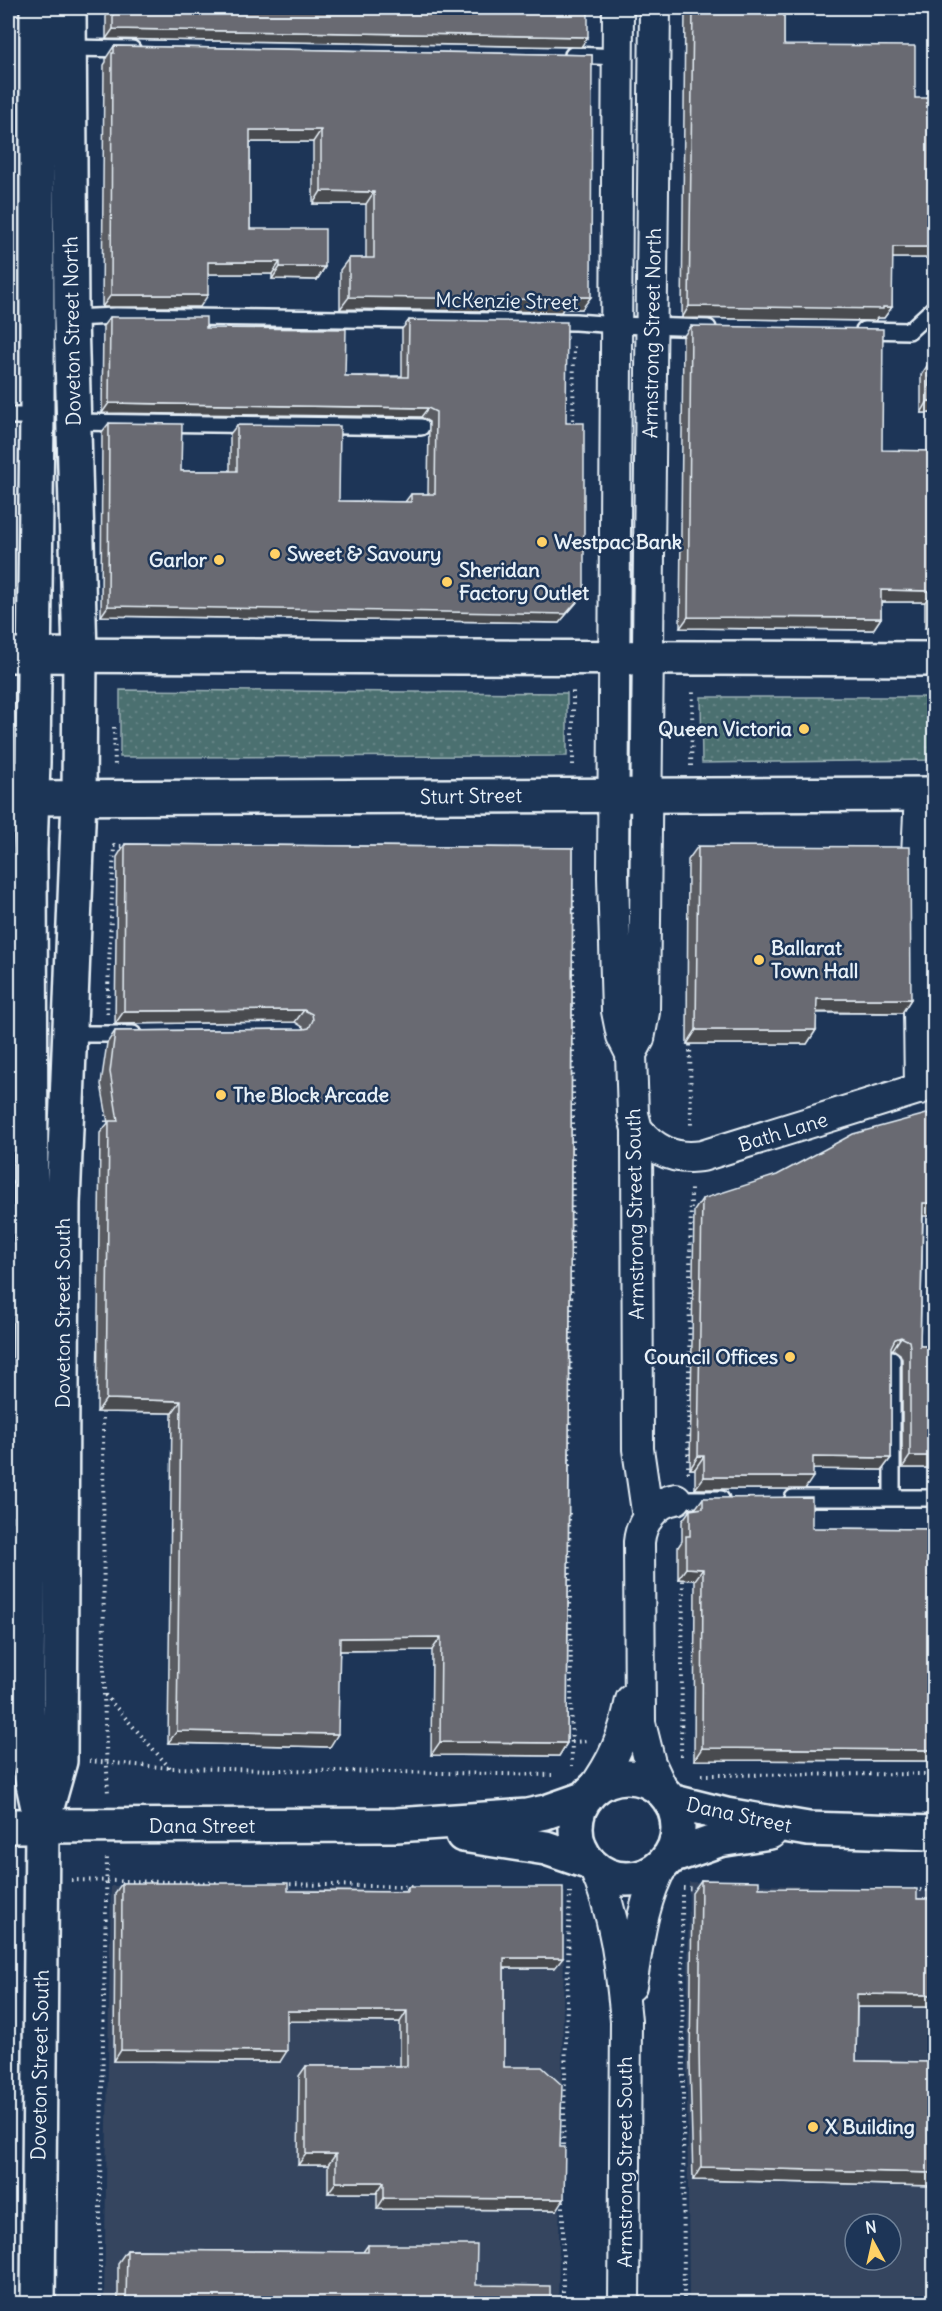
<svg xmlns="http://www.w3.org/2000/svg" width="942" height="2311" font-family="Delius,sans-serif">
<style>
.built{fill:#34455f;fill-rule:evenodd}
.park{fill:url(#park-dots);stroke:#9ab0b4;stroke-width:1.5}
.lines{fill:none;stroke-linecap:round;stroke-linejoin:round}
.lane-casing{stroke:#e8f1f8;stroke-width:20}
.street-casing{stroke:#e8f1f8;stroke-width:34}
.secondary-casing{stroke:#e8f1f8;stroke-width:38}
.highway-casing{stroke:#e8f1f8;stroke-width:38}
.path{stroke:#e8f1f8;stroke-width:4;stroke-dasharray:1.5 4.5;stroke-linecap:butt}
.lane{stroke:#1d3557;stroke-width:15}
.street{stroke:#1d3557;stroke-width:30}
.secondary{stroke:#1d3557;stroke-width:33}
.highway{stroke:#1d3557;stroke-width:33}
.wall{fill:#5a5c62;stroke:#e8f1f8;stroke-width:1.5;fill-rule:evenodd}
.shaded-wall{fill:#4a4b50;stroke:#e8f1f8;stroke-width:1.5}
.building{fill:#696b72;stroke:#e8f1f8;stroke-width:1.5}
.poi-dot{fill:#ffd166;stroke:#1d3557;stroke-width:2}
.labels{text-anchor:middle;stroke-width:5;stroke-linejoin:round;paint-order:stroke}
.street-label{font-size:20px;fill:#e8f1f8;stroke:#1d3557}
.poi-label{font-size:20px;font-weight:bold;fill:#e8f1f8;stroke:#1d3557;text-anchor:start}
</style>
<defs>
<pattern id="park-dots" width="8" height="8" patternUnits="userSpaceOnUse" patternTransform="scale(1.5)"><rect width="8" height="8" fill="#4b6f70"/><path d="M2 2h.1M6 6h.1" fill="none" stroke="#658485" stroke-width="1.8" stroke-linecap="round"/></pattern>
</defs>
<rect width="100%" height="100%" fill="#1d3557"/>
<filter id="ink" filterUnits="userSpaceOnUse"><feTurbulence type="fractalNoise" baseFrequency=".0167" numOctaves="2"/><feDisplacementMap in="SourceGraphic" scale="12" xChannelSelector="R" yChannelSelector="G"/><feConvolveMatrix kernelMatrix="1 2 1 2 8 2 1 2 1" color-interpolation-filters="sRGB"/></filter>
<g filter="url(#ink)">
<path class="built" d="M689 1882 934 1891V2303H689L687 2073ZM855 2224H891V2260H855Z
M111 1886 565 1892 558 2303 104 2304Z"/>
<path class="park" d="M120 690 567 693V756L120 757Z
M701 697H934V760L702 763Z"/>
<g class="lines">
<g class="lane-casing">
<path id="lane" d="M68 48 132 49
M573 55 618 57
M71 318 116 316 575 322 617 325 708 328
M864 330 909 331 934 308
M8 416H37
M74 422 421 427
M8 1032 30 1033
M69 1034H133
M892 1359V1497
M793 1498H934
M676 1499H721"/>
</g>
<g class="street-casing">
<path id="street" d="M618 8 613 877 617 1011 622 1036 631 1054 633 1114 637 1129 638 1449 648 1518
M920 794 917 855 920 1089
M631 1054 639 1039 644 1012 655 8
M637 1129C654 1151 675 1160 702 1156L934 1084
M591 1792C614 1760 623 1739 631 1700
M664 1793 650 1763 640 1723 639 1542C641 1522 655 1502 676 1499
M594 1867C616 1915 621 1970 626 2021L624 2304
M631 1986C638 1944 642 1901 663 1864"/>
</g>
<g class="secondary-casing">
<path id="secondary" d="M8 655 934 659
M8 798 934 794
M576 1828a51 51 0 1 1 102 0a51 51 0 1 1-102 0Z
M670 1801 726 1815 808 1829 934 1833
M8 1826 396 1825 527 1816 546 1812 586 1798
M463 1835 546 1848 590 1863
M668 1858 719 1840 770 1832"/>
</g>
<g class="highway-casing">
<path id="highway" d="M37 8V416L33 762 30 850 31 1204 27 1700 28 1761 42 1826 38 2304
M43 1821 60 1761 63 1204 79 798 80 655 71 318 69 8"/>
</g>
<path class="path" d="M573 426 574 343
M114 727 115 767
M573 765V688
M691 766 693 689
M107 1014 114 846H127
M690 1039 691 1128
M106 1128V1114
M103 1412 104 1695 108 1795
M569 1466 573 1168V889
M688 1473 691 1187
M569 1513 572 1766
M105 1695 170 1768
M572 1742 589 1741
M681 1756 683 1579
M89 1761 171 1768 552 1775
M701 1775 934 1774
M71 1880 220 1883
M284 1884 415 1887
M683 1888 700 1889
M914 1890H934
M682 1895 684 2304
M563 2151 570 1892
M100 2304V2183L107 1856
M563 2304V2198"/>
<use href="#lane" class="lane"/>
<use href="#street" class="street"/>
<use href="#secondary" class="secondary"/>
<use href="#highway" class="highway"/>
</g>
<path class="wall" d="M106 8H588L581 47 106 39Z
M685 8H784V45L915 98 934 247 927 258H892V307L884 318H877L875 321 682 318Z
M114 46 592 55 582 309H563L561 312 340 309V270L349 258H366V204H313V142H250V229L325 267 317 280 272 279V274H208L200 307H102L104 65 106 62V58Z
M110 317 206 328 345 376H402V329L409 320 566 423 577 602 559 623 101 616 102 432 109 423 181 471H230V434L237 425 339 501 405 502 411 494H428L429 422 421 417 102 413 103 326Z
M691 326 882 450 933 543H934V628H925V602H881V618L873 630 680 628 683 337Z
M929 363 934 413H921V375Z
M125 844 573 848 567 1743 559 1756 431 1755 432 1650 340 1651 330 1747 168 1743 172 1413 97 1412 100 1133 108 1123 101 1084 107 1043 115 1031 304 1029 303 1027 295 1022 115 1024 117 857Z
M698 846 911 999 902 1013H816V1030L807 1044H687L688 860Z
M702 1199 923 1216 920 1346H934V1468H902V1359L900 1354 893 1349 891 1350V1458L882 1470 813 1469 805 1489H695V1469H690L694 1211Z
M703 1498 812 1528 934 1529V1517V1761L694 1760 695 1580 678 1579V1547L682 1541V1521L690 1510 695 1509Z
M701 1880 759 1888 917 1899H934V2186L693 2180 690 2063 692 1893ZM857 2007H930V2062L856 2061Z
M122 1883 288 1891 405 1892 408 1887 555 1968H504V2067L557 2210 377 2209V2193H328V2165H298L299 2076 306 2066H400V2022L287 2021 280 2062 114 2061 115 1893Z
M368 2245 476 2285 550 2304H118V2263L127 2250 363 2252Z"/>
<path class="shaded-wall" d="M113 29 588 37 581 47 106 39Z
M250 130H321L313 142H242Z
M321 191 374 192 366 204H313Z
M893 247H934L927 258H885Z
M208 262H280L272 274H200Z
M280 267H325L317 280 272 279Z
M111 295H208L200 307H102Z
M349 297H591L582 309H563L561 312 340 309Z
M689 306 883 307H892L884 318H877L875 321 682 318Z
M928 401H934V413H921Z
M109 403 428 408 421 417 102 413Z
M881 590 933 591 925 602H874Z
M584 593 577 602 559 623 101 616 108 606Z
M688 617 881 618 873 630 680 628Z
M933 617H934V628H925Z
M817 999H911L902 1013 807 1012Z
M304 1010 295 1022 115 1024 124 1011Z
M696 1030H816L807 1044H687Z
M923 1203H934V1216H915Z
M901 1337 893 1349 887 1351 895 1339Z
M106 1399 181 1401 172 1413 97 1412Z
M698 1456H704L695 1469H690Z
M910 1456H934V1468H902Z
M813 1457 891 1458 882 1470 805 1469Z
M704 1477H813L805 1489H695Z
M686 1568 703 1569 695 1580 678 1579Z
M441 1637 432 1650 332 1651 340 1638Z
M177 1731 338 1734 330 1747 168 1743Z
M440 1742 567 1743 559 1756 431 1755Z
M702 1748 934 1750V1761L694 1760Z
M504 1958H563L555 1968H497Z
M857 1994 934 1995V2001L930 2007H848Z
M287 2011H407L400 2022 280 2021Z
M121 2050 287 2051 280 2062 114 2061Z
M306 2154H336L328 2165H298Z
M701 2167 934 2173V2186L693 2180Z
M336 2182H384L377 2193H328Z
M384 2198 564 2199 557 2210 377 2209Z"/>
<path class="building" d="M113 8H588V37L113 29Z
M693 8H784V45L915 46V98H934V247H893L892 307H883V309L689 306Z
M114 46 592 55 591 297H569V300L349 297V258H374V192L321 191V130H250V229H325V267H280V262H208V295H111L112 53H114Z
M110 317H206V328L346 329 345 376 408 377 409 320 567 322 566 423H584V593L566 614 108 606 109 423 182 424 181 471H237V425L340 426 339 501 411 502V494H435L436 412 428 408 109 403Z
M691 326 883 329 882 450 934 451 933 543H934V617H933V591L881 590V618L688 617Z
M929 363H934V401H928Z
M125 844 573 848 567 1743 440 1742 441 1637 340 1638 338 1734 177 1731 181 1401 106 1399 109 1121H118L110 1072 115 1031 304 1029 309 1028 313 1020 312 1014 304 1010 124 1011Z
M698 846 910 847 911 999H817L816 1030H696Z
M934 1112V1203H923L920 1346H934V1456H910V1347L909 1341 901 1337 895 1339 891 1347V1458L813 1457V1477H704V1456H698L702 1199 777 1175 853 1134Z
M812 1497V1528L934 1529V1750L702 1748 703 1569 686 1568V1536H690V1510L703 1508V1498Z
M701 1880 759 1881V1888L917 1889V1899H934V1995L857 1994 856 2061 934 2062V2173L701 2167 699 2050Z
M122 1883H288V1891L408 1892V1887H563V1958H504V2067H542L562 2085 560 2147H565L564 2199 384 2198V2182H336V2154H306V2066H407V2011H287V2051L121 2050Z
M368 2245H477L476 2285 550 2286V2304H126L127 2250 368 2252Z"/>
</g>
<g class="poi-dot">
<circle cx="542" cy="542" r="6"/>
<circle cx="275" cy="554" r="6"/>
<circle cx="219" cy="560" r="6"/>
<circle cx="447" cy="582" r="6"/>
<circle cx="804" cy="729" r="6"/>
<circle cx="759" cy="960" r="6"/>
<circle cx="221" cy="1095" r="6"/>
<circle cx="790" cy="1357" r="6"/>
<circle cx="813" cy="2127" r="6"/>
</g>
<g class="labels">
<g class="street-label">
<text transform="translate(507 301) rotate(1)" y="7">McKenzie Street</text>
<text transform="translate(72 331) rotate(-91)" y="7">Doveton Street North</text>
<text transform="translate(652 333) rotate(-89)" y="7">Armstrong Street North</text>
<text transform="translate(471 796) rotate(-1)" y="7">Sturt Street</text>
<text transform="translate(783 1132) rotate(-17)" y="7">Bath Lane</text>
<text transform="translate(635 1214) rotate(-91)" y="7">Armstrong Street South</text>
<text transform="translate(63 1313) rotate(-90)" y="7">Doveton Street South</text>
<text transform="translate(739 1815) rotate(12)" y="7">Dana Street</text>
<text x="202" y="1833">Dana Street</text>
<text transform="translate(40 2065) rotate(-89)" y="7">Doveton Street South</text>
<text transform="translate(625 2162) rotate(-90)" y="7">Armstrong Street South</text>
</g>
<g class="poi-label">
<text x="554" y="549">Westpac Bank</text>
<text x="287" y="561">Sweet &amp; Savoury</text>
<text x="207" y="567" text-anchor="end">Garlor</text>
<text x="459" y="577">Sheridan<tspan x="459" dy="23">Factory Outlet</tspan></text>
<text x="792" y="736" text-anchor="end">Queen Victoria</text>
<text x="771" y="955">Ballarat<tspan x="771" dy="23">Town Hall</tspan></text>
<text x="233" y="1102">The Block Arcade</text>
<text x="778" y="1364" text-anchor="end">Council Offices</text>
<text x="825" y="2134">X Building</text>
</g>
</g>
<rect width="942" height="2311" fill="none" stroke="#1d3557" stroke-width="30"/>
<rect x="15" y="15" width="912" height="2281" fill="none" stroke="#e8f1f8" stroke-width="2" filter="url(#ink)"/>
<g transform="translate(873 2242) rotate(352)"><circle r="28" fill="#1d3557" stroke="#6e8097" stroke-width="1.5"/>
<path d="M0-4.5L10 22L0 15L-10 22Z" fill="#ffd166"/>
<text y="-9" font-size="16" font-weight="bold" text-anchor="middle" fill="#e8f1f8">N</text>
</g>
</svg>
